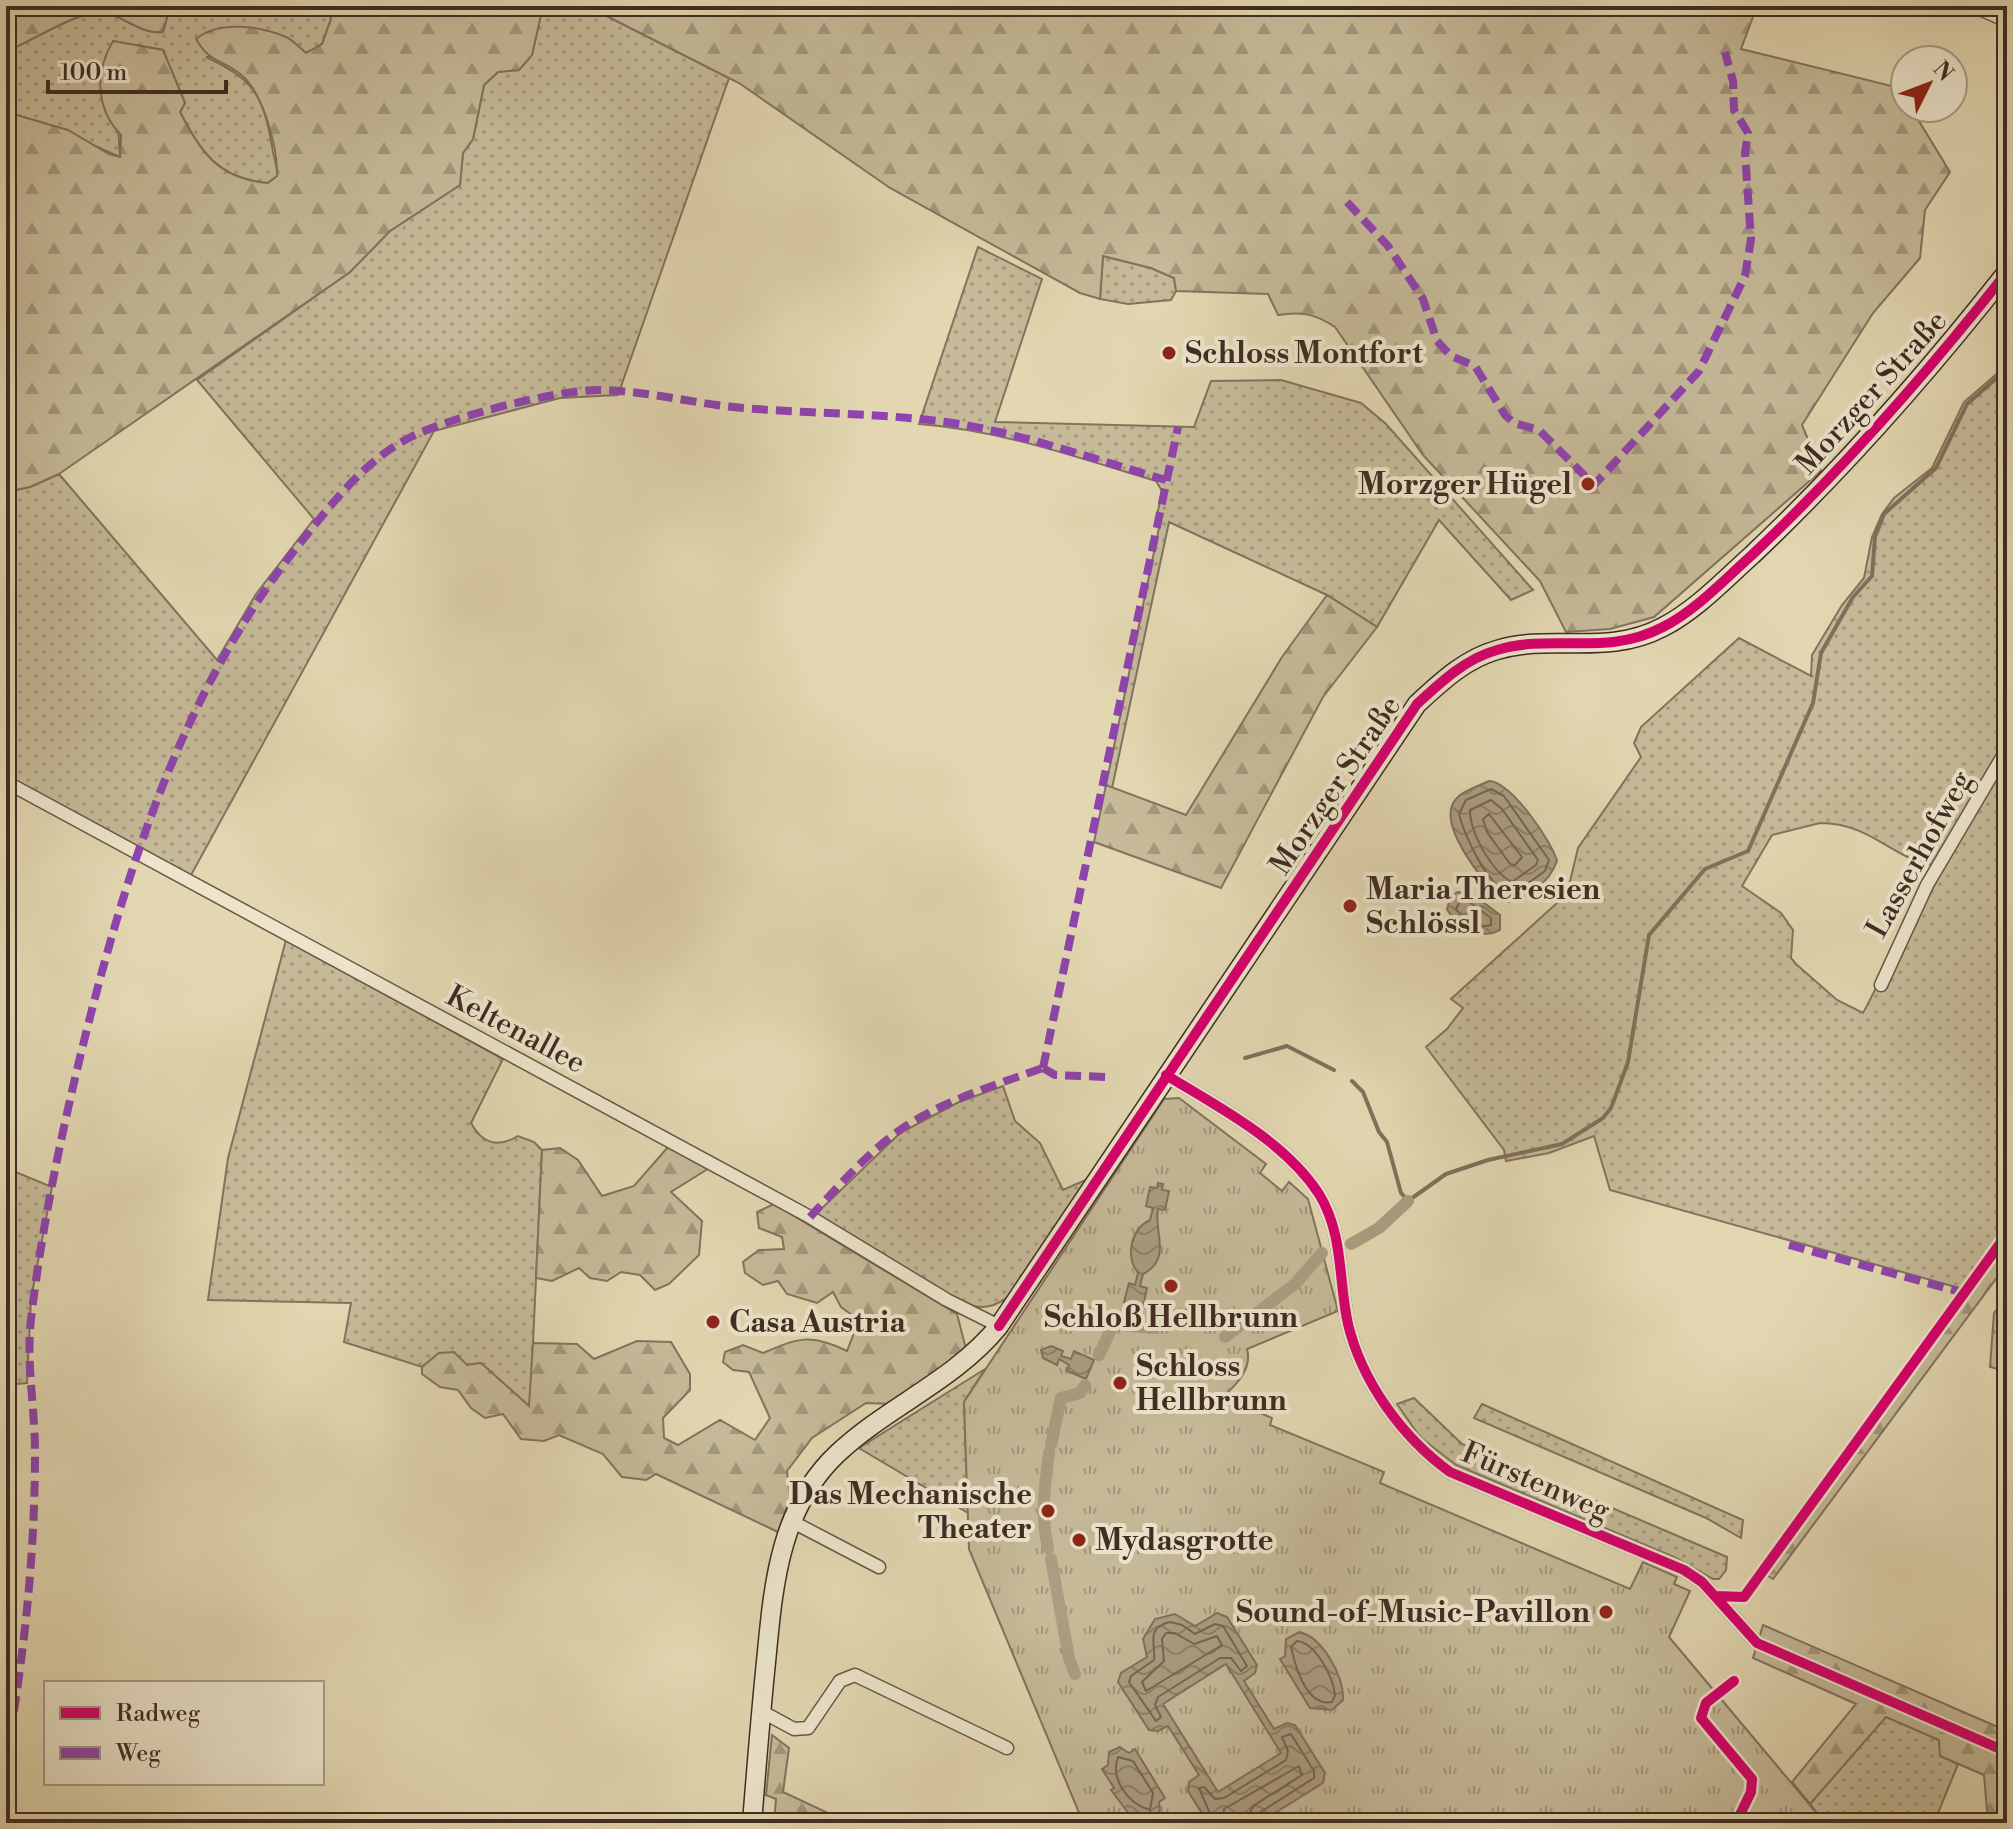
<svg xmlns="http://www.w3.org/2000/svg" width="2013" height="1829" font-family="'Libre Bodoni',serif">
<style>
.grass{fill:url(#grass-dots);stroke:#82735e;stroke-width:2;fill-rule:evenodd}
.forest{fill:url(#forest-firs);stroke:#82735e;stroke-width:2}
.park{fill:url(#park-tufts);stroke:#82735e;stroke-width:2}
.water{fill:url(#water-waves);stroke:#80705b;stroke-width:2;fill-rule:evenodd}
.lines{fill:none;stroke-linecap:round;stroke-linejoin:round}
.shore{stroke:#756452;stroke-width:2}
.stream{stroke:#80705b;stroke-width:4}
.canal{stroke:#ab9d81;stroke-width:12}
.street-casing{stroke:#685746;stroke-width:15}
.secondary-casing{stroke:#3f2c23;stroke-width:21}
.street{stroke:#ece5cc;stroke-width:12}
.secondary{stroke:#ece5cc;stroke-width:18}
.quiet{stroke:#8e44ad;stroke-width:8;stroke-dasharray:16 8;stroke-linecap:butt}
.cycleway-casing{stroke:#ece5cc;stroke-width:15}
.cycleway{stroke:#d6006c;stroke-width:10}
.poi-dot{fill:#8f2418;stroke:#ece5cc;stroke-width:3}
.labels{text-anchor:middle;stroke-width:8;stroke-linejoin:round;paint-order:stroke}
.poi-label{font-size:30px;font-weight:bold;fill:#3f2c23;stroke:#ece5cc;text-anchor:start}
.street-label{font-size:30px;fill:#3f2c23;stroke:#ece5cc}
</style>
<defs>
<pattern id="grass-dots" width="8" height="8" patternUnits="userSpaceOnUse" patternTransform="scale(2)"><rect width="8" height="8" fill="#c6ba99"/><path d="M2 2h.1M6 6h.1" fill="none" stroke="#a2977c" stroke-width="1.8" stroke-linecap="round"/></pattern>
<pattern id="forest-firs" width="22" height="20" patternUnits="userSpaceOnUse" patternTransform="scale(2)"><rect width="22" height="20" fill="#c6ba99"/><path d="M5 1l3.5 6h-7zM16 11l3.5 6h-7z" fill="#a2977c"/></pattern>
<pattern id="park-tufts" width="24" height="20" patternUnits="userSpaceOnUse" patternTransform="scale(2)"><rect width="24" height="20" fill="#c6ba99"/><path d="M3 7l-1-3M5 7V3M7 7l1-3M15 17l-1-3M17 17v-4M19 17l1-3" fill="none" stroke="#a2977c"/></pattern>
<pattern id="water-waves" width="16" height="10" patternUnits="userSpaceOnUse" patternTransform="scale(2)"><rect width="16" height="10" fill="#ab9d81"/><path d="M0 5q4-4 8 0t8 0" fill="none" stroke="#8d8069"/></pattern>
</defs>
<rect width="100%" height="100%" fill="#e2d7b1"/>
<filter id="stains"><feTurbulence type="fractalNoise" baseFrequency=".0025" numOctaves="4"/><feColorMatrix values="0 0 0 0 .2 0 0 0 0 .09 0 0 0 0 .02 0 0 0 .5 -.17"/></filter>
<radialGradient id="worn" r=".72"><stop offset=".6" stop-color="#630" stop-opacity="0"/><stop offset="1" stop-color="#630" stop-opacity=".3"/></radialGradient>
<path class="grass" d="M170 6H328L331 19 322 44 306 53 206 57C253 79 263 94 272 146 273 157 278 164 277 176L268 183C218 179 201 152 180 112L185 103 163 50 113 41 120 157 40 122 6 112V51C32 42 72 13 99 13 123 13 139 35 163 32Z
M543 6H587L729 78 618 395 560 398 434 431 190 877 6 776V492L30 487 59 474 217 660 256 594 314 519 197 380 350 272 390 231 460 185 463 153 473 139 484 85 498 72 519 70 532 55Z
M978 247 1042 279 995 422 1194 427 1211 381 1281 380 1361 403 1386 424 1533 590 1511 600 1439 520 1377 627 1327 595 1169 522 1112 788 1106 785 1161 518 1157 516 1162 491 1156 481C1079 458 1000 430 919 424Z
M1103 256 1151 268 1174 278 1176 291 1171 300 1128 304 1100 299Z
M2007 365V1227L1963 1289 1610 1190 1594 1136 1549 1153 1506 1161 1504 1150 1426 1047 1447 1029 1463 1008 1451 999 1567 894 1578 848 1641 757 1634 743 1641 727 1739 638 1811 676 1812 655 1842 605 1864 578 1872 537 1882 514 1894 498 1932 468 1964 402ZM1820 823C1872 823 1894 861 1935 865 1906 913 1890 965 1863 1013L1837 1000 1796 964 1791 958 1793 930 1781 913 1742 886 1772 835Z
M286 940 503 1059 471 1123C482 1144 498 1148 518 1136L534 1142 542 1150 530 1407 481 1363 467 1365 439 1353 422 1367 344 1342 351 1303 208 1300 228 1158Z
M1003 1086 1015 1121 1040 1143 1063 1190 1090 1178 1017 1289C996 1310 980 1311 954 1300L816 1214 900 1133 959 1102Z
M6 1168 52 1187 31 1299 27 1383 6 1385Z
M985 1369 964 1402 968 1513 859 1448Z
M1414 1398 1462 1444 1727 1557 1726 1570 1719 1579H1713L1676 1558 1456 1465 1420 1437 1397 1404Z
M1482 1404 1743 1520 1741 1538 1706 1518 1474 1418Z
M1886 1716 1939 1740 1941 1756 1958 1764 1934 1823H1923L1903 1815 1900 1823H1825L1810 1804Z"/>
<path class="forest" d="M6 6H170L163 32C139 35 123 13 99 13 72 13 32 42 6 51Z
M328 6H543L532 55 519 70 498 72 484 85 473 139 463 153 460 185 390 231 350 272 59 474 30 487 6 492V112L68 130 109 154 120 157 121 135C95 108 95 71 113 41L163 50 185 103 180 112C201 152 218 179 268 183L277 176C278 149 263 90 239 73 219 58 210 63 196 39 218 20 261 26 286 37 293 40 300 48 306 53L322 44 331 19Z
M587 6H1757L1741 49 1900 88 1905 97V108H1911L1950 172 1925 210 1920 258 1873 313 1802 425 1821 471 1654 617 1610 629 1566 632 1540 581 1423 455 1335 327C1315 314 1302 311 1278 315L1268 294 1176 291 1174 278 1151 268 1103 256 1100 299 1080 293 890 188 739 83Z
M1327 595 1377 627 1323 697 1221 888 1094 842 1106 785 1186 815 1282 657Z
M668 1147 711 1167 671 1192 702 1221 699 1255 669 1284 655 1290 640 1275 621 1272 607 1281 590 1278 579 1268 552 1281 536 1278 542 1150 560 1148 578 1160 602 1196 634 1186Z
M774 1204 957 1314 966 1349 892 1404 866 1403 812 1438 787 1471 790 1498 778 1532 656 1474 646 1480 622 1477 603 1454 559 1435 544 1441 521 1439 503 1414 485 1418 471 1408 458 1390 440 1387 422 1374V1367L439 1353 454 1352 467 1365 481 1363 529 1406 533 1343 577 1344 594 1359 637 1341 671 1342 690 1374V1390L663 1418 664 1438 678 1445 720 1420 755 1440 770 1418 749 1372 733 1370 723 1362 725 1352 743 1345 763 1353C798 1338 811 1333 847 1351L859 1320 841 1307 833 1292 817 1303 787 1294 778 1281 763 1285 745 1273 743 1262 759 1250 784 1249 782 1237 759 1228 757 1212Z
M2007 1241V1264L1773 1579 1765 1574Z
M2007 1298V1371L1990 1367 1994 1313Z
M1763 1625 2007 1731V1823H1988L1984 1775 1940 1756 1939 1740 1886 1717 1810 1804 1792 1782 1856 1704 1753 1658Z
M772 1735 789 1748 783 1792 849 1823H774L776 1799 766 1795Z"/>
<path class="park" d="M1179 1098 1266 1164 1260 1173 1282 1191 1289 1182 1308 1199 1338 1311 1247 1349C1252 1367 1239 1382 1226 1394L1228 1399 1272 1418 1270 1425 1384 1472 1380 1483 1630 1589 1643 1562 1677 1577 1674 1584 1690 1591 1669 1637 1825 1823H1077L1080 1815 969 1549 964 1402 1164 1099Z"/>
<path class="water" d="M1489 781C1511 782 1551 840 1557 861 1550 881 1526 903 1503 902 1486 884 1434 824 1456 799 1463 790 1479 786 1489 781Z
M1458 892 1471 893 1500 915V930C1482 940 1456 928 1447 909L1451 896Z
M1158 1183 1163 1184 1162 1190 1169 1191 1165 1210 1158 1209C1153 1230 1173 1259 1143 1274L1140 1286 1147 1288 1143 1307 1136 1306 1134 1315 1129 1314 1131 1304 1124 1302 1129 1283 1135 1285 1138 1273C1125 1256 1131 1229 1150 1220L1153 1208 1146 1206 1150 1187 1157 1188Z
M1051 1346 1063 1351 1061 1356 1071 1359 1074 1351 1094 1360 1086 1379 1067 1371 1069 1365 1059 1359 1057 1365 1043 1358 1041 1350Z
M1217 1613 1227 1617 1257 1665 1255 1673 1244 1681 1274 1729 1287 1723 1295 1725 1325 1773 1323 1783 1259 1823H1208L1188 1791 1189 1782 1199 1775 1168 1726 1158 1731 1149 1730 1118 1682 1121 1673 1147 1657 1143 1639 1155 1619 1175 1614 1195 1626ZM1226 1664 1281 1753 1218 1792 1163 1704Z
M1299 1632C1323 1637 1344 1677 1343 1700L1332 1710 1310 1708 1280 1659 1285 1656 1286 1639Z
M1120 1747 1129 1753 1135 1749 1165 1798 1159 1802 1160 1810 1154 1818 1145 1819 1138 1814 1132 1818 1111 1790 1114 1788 1102 1769 1108 1765 1109 1752Z"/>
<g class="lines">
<path class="shore" d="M1491 789 1504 796 1549 860 1545 871 1513 894C1490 892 1464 835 1459 814L1466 800Z
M1491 800 1502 809 1538 860 1536 865 1512 882C1492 872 1470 833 1470 810Z
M1489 814 1522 857 1515 865 1510 864 1487 832 1483 819Z
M1460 901H1468L1491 918V925C1479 929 1463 919 1456 909Z
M1170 1622 1182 1625 1195 1634 1215 1624 1223 1626 1247 1666 1241 1671 1231 1658H1220L1158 1697 1155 1705 1161 1717 1156 1721 1129 1682 1131 1676 1154 1660C1156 1643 1145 1628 1170 1622Z
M1175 1633 1194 1644 1217 1636 1222 1645 1146 1691 1142 1682 1164 1661 1162 1639 1166 1633Z
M1297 1641C1316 1643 1333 1677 1335 1695L1332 1702C1306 1707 1295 1665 1291 1647Z
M1118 1757 1133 1761 1153 1793 1150 1810C1128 1804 1110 1779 1118 1757Z
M1214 1823 1199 1788 1204 1787 1215 1799 1224 1798 1286 1760 1288 1751 1282 1737 1291 1734 1314 1771V1778L1259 1813 1256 1823
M1224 1823V1809L1299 1766 1302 1775 1253 1806 1246 1823"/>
<path class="stream" d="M1245 1058 1287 1046 1334 1070
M1352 1081 1363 1092 1379 1132 1387 1142 1401 1193 1408 1201 1446 1174 1488 1160 1562 1144 1603 1118 1611 1108 1628 1062 1649 935 1705 869 1748 851 1813 703 1821 653 1853 597 1872 576 1875 537 1884 514 1936 468 1967 404 2007 369"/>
<path class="canal" d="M1351 1244 1379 1228 1408 1201
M1122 1325 1152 1328
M1225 1337 1295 1284 1322 1253
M1099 1355 1114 1323
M1051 1445 1061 1398 1080 1393 1085 1385
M1048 1548C1040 1513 1045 1487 1049 1453
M1051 1559 1069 1658 1075 1674"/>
<g class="street-casing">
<path id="street" d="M1973 6 2007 21
M6 782 810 1217 947 1300 999 1326
M1881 985 1927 885 2007 749
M1166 1075C1218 1107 1285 1141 1319 1194 1344 1235 1338 1279 1348 1324 1362 1382 1402 1437 1450 1472L1684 1570 1702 1582 1757 1643 2007 1752
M791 1521 879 1567
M761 1711 794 1729 808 1728 840 1681 855 1675 1007 1748"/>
</g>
<g class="secondary-casing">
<path id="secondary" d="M752 1823C756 1773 760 1722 765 1672 773 1593 776 1511 838 1453 888 1406 954 1381 999 1326L1417 704C1441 682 1465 659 1497 650 1553 633 1606 657 1663 627 1696 610 1724 580 1752 555 1844 468 1929 371 2007 272"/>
</g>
<use href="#street" class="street"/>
<use href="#secondary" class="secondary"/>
<path class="quiet" d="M1347 202 1388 246 1423 299 1437 341 1451 356 1475 366 1505 415 1514 423 1539 430 1594 485 1699 371 1745 276 1751 239 1745 153 1748 133 1734 110 1733 81 1725 52
M1043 1068 1178 427
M1043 1068 1055 1075 1106 1077
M810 1217C838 1187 866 1154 900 1130 942 1101 995 1085 1043 1068
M1789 1245 1964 1293
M6 1759C24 1657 35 1556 35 1452 35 1408 26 1364 31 1319 42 1225 62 1130 85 1037 130 857 186 683 305 537 334 501 367 459 409 438 447 418 558 389 601 390 648 391 696 404 743 408 813 414 884 413 953 423 1024 434 1096 460 1166 480"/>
<g class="cycleway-casing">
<path id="cycleway" d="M1166 1075C1218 1107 1285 1141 1319 1194 1344 1235 1338 1279 1348 1324 1362 1382 1402 1437 1450 1472L1684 1570 1702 1582 1757 1643 2007 1752
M999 1326 1417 704C1441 682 1465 659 1497 650 1553 633 1606 657 1663 627 1696 610 1724 580 1752 555 1844 468 1929 371 2007 272
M1716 1596 1744 1597 2007 1234
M1734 1681 1706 1703 1701 1718 1752 1779 1751 1792 1736 1823"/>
</g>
<use href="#cycleway" class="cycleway"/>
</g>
<g class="poi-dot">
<circle cx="1169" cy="353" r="8"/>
<circle cx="1588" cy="484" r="8"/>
<circle cx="1350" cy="906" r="8"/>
<circle cx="1171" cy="1286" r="8"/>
<circle cx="713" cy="1322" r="8"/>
<circle cx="1120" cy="1383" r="8"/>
<circle cx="1048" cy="1511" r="8"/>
<circle cx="1079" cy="1540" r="8"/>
<circle cx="1606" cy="1612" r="8"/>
</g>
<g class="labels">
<g class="poi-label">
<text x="1185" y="363">Schloss Montfort</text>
<text x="1572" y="494" text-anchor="end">Morzger Hügel</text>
<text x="1366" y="899">Maria Theresien<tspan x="1366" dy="34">Schlössl</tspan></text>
<text x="1171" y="1327" text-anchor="middle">Schloß Hellbrunn</text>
<text x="729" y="1332">Casa Austria</text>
<text x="1136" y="1376">Schloss<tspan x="1136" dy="34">Hellbrunn</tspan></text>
<text x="1032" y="1504" text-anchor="end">Das Mechanische<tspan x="1032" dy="34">Theater</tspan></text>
<text x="1095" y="1550">Mydasgrotte</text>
<text x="1590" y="1622" text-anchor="end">Sound-of-Music-Pavillon</text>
</g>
<g class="street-label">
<text transform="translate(1871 392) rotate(-48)" y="10">Morzger Straße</text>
<text transform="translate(1335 785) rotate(-56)" y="10">Morzger Straße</text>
<text transform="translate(1919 854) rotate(-61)" y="10">Lasserhofweg</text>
<text transform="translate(516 1029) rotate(28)" y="10">Keltenallee</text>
<text transform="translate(1536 1481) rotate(23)" y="10">Fürstenweg</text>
</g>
</g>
<rect width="2013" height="1829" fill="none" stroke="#e2d7b1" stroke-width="32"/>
<rect x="8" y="8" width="1997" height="1813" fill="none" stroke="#3f2c23" stroke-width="4"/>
<rect x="16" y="16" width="1981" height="1797" fill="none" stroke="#3f2c23" stroke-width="2"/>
<rect x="44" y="1681" width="280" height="104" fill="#ece5cc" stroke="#a79b88" stroke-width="2"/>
<rect x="60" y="1707" width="40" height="12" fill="#d6006c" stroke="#a79b88" stroke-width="2"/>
<text x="116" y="1721" font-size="24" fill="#3f2c23">Radweg</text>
<rect x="60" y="1747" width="40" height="12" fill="#8e44ad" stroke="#a79b88" stroke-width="2"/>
<text x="116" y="1761" font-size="24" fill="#3f2c23">Weg</text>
<g transform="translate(1929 84) rotate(48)"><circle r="38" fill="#ece5cc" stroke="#a79b88" stroke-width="2"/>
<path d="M0-6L14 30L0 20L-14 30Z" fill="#8f2418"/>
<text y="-12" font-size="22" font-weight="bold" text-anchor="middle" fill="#3f2c23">N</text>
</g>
<path d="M48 80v12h178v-12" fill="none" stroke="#3f2c23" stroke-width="4"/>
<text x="60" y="80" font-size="24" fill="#3f2c23" stroke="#ece5cc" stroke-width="6" paint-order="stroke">100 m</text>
<rect width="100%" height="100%" filter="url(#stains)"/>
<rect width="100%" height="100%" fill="url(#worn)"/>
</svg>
